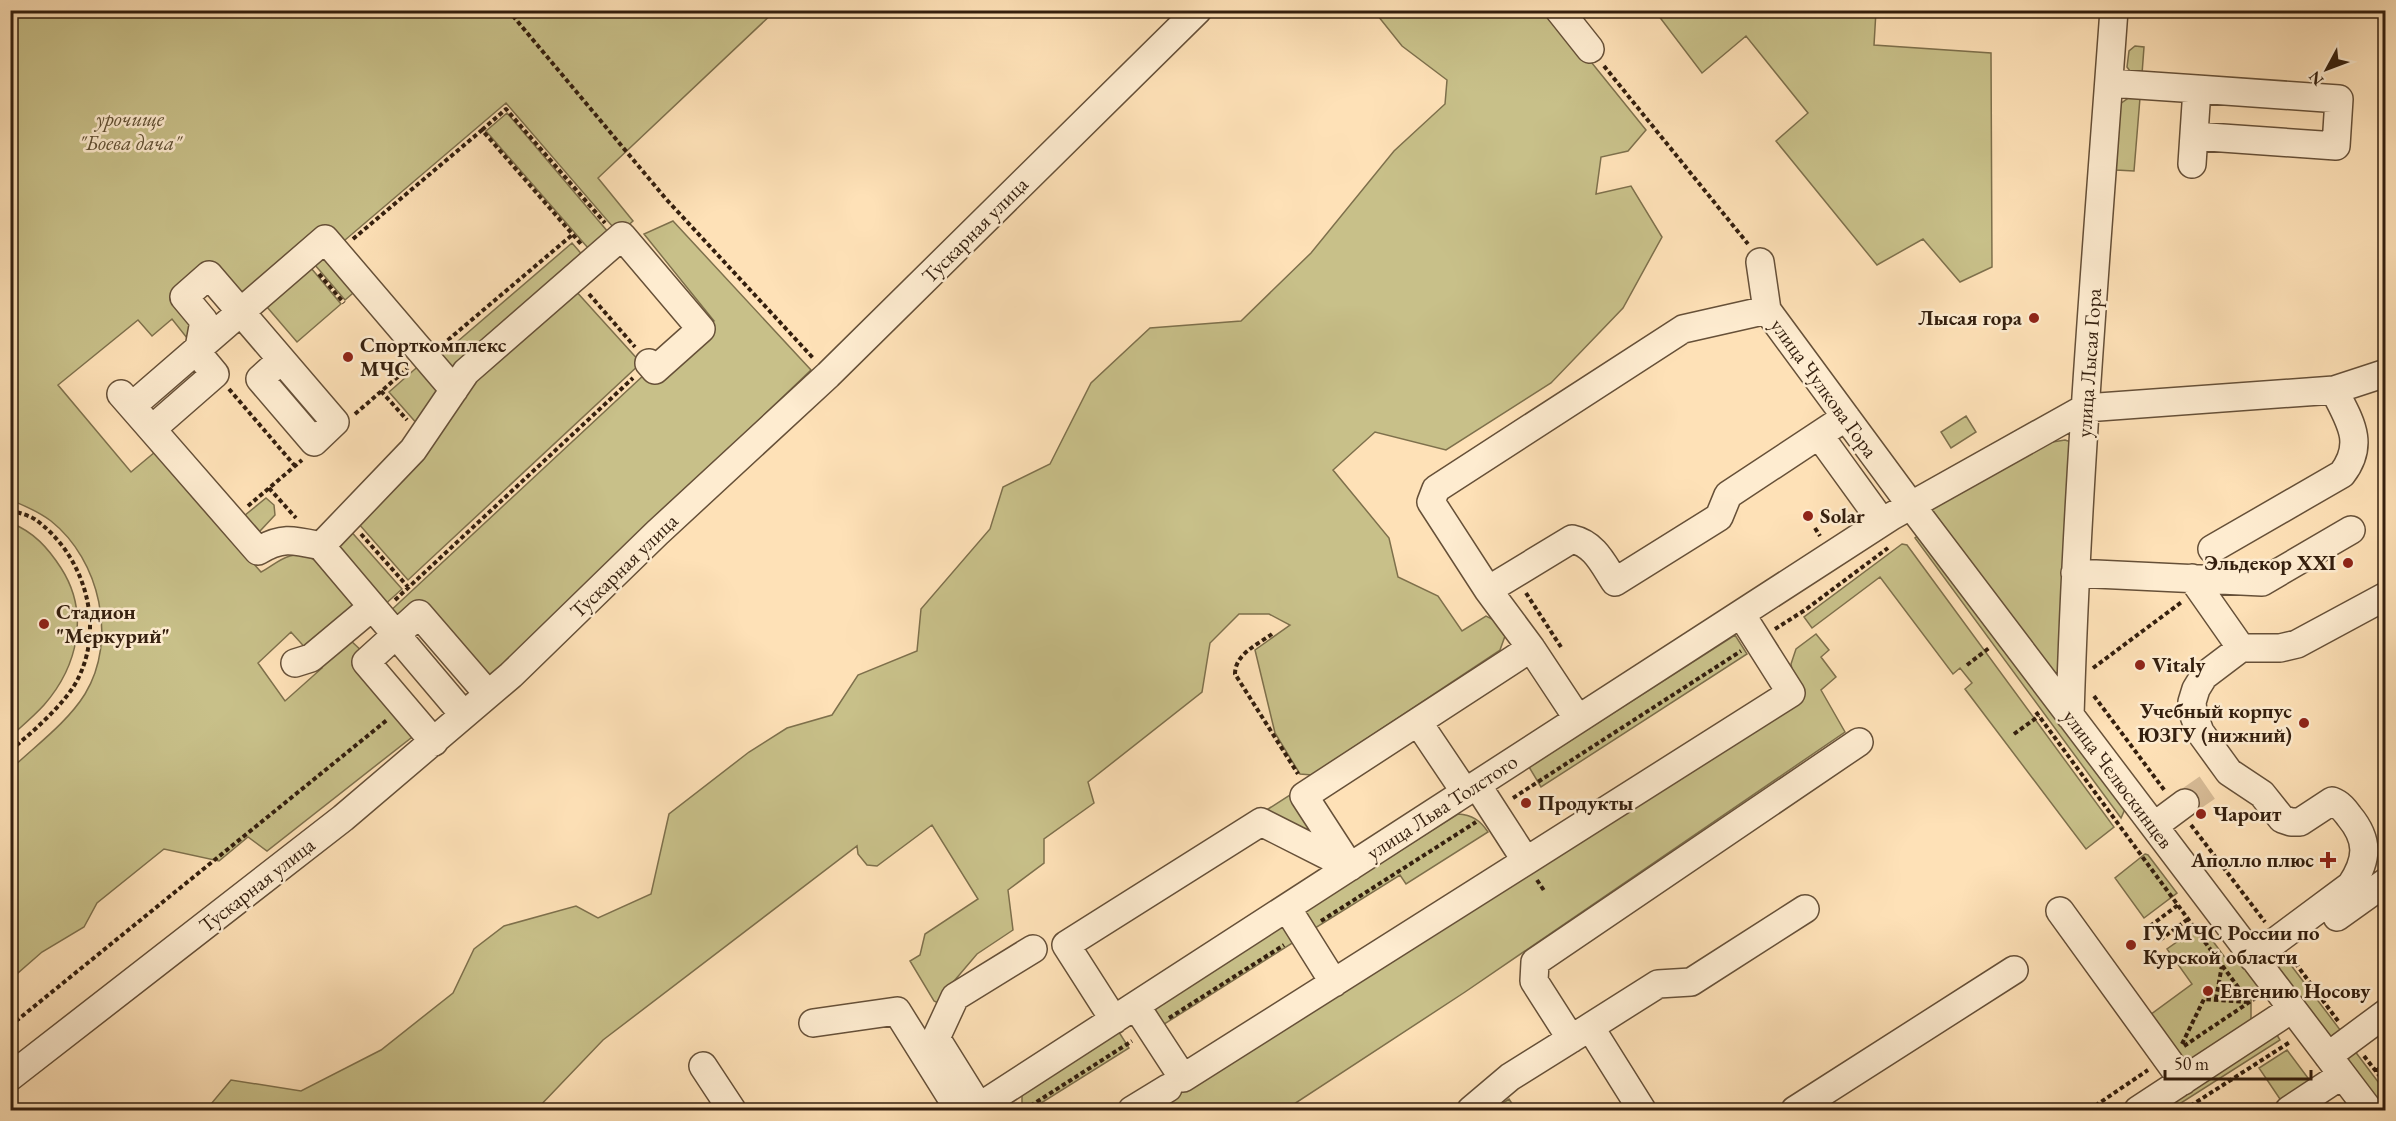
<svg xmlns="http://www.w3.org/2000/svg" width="2396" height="1121" font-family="'EB Garamond',serif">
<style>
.green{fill:#c8c089;stroke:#7e704c;stroke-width:1.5}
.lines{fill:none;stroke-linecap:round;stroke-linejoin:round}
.minor-tunnel{stroke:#d6ba95;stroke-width:27;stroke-dasharray:27 14;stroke-linecap:butt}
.minor-casing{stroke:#665038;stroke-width:30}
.path{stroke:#341f0e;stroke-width:4;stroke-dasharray:4.5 3;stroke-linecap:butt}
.minor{stroke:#feecd0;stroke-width:27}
.poi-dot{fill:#8f2418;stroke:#feecd0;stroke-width:2}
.labels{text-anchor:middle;stroke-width:5;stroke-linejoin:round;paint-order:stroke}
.park-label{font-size:21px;font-style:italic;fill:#604f33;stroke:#feecd0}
.street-label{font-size:21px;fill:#341f0e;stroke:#feecd0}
.poi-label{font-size:21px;font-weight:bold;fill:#341f0e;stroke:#feecd0;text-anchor:start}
</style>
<rect width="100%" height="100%" fill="#fee1b7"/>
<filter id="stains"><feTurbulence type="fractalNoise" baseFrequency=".00333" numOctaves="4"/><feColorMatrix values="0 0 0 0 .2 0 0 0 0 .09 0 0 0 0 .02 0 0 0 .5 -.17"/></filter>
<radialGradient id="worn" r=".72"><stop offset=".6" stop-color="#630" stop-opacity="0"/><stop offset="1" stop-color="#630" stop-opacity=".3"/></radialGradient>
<path class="green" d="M10 11H775L598 178 633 221 619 234 506 103 338 246 241 305 208 268 198 323 191 343 172 319 152 336 138 320 58 385 131 472 155 452 261 572C271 567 279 559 290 556 317 548 343 586 357 603L309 652 291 632 258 663 285 701 322 668 317 662 350 640 365 654 416 734 267 851 248 837 219 861 164 849 97 903 84 927 42 952 11 979V769C35 746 67 723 85 694 118 640 100 560 51 521 38 511 25 506 11 500Z
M1374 11H1550L1646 130 1628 151 1601 157 1596 194 1631 186 1662 237 1623 308 1551 383 1446 450 1375 432 1333 470 1389 538 1398 577 1438 596 1462 631 1486 616 1494 620 1505 636 1500 650 1312 775 1300 774 1275 733 1255 650 1290 625 1269 614H1239L1210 643 1202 692 1088 782 1094 803 1044 839V863L1008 890 1013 930 977 954 949 987 940 1004 934 1001 910 961 920 955 925 934 978 899 932 825 877 866 867 865 858 854 857 846 603 1040 536 1110H206L231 1080 301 1091 381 1050 453 993 474 949 504 926 576 906 598 918 651 894 669 814 749 752 787 728 832 715 858 675 917 651 921 609 990 529 1003 487 1050 464 1091 383 1150 328 1241 321 1311 253 1394 151 1445 104 1447 80 1402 46Z
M1655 11H1876L1874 45 1991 53 1992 267 1960 282 1923 239 1877 265 1776 141 1808 113 1746 36 1702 73Z
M2135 46 2144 47 2142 74 2130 71 2127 67 2129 51Z
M2130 97 2140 98 2134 171 2116 170 2120 104Z
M507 113 614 239 595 256 486 131Z
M673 221 811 370 488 679 423 604 397 626 387 614 645 374 651 379 714 321 644 234Z
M572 243 585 258 452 377 436 360Z
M324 245 359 288 345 300 309 258Z
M306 262 341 304 297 342 261 300Z
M574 289 641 363 408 580 358 523 476 373Z
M423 362 445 387 419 426 389 392Z
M1966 416 1976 432 1951 448 1941 432Z
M2065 440 2071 442 2058 676 2054 675 1927 503 2034 445Z
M266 498 274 505 275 515 260 531 251 533 244 516Z
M11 523C34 532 48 548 61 568 90 613 78 666 44 705 34 716 22 726 11 736Z
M348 528 402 589 381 608 335 545Z
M1920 534 2125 809 2121 818 1915 538Z
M1902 544 1907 545 2114 827 2086 849 1965 689 1972 683 1960 668 1953 674 1880 577 1812 628 1804 617Z
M1816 634 1829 650 1821 657 1836 677 1821 690 1845 732 1465 992 1285 1110H1152L1798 702 1791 664 1796 649Z
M1735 635 1747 654 1541 787 1529 767Z
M1293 793 1319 841 1265 811Z
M1458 814C1472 815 1480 820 1488 832L1406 884 1400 875 1312 930 1301 913Z
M2145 854 2148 855 2177 893 2144 918 2115 878Z
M1284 925 1294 942 1158 1028 1147 1010Z
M2201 925 2226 959 2236 952 2260 986 2251 993V1022L2186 1065 2150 1015 2192 984 2167 949Z
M2287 960 2344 1035 2334 1043 2278 967Z
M1117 1029 1129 1048 1041 1103 1045 1110H1026L1022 1104V1090Z
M2274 1030 2280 1040 2170 1110H2151Z
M2351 1046 2385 1091V1110L2342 1053Z
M2287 1050 2314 1086 2284 1105 2259 1068Z
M1509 1099 1516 1110H1492Z"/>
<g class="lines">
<path class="minor-tunnel" d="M2185 803 2217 781"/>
<g class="minor-casing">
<path id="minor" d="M1559 10 1590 49
M2109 83 2197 89 2192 164
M2194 136 2336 146 2339 99 2197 89
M1760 262 1767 310 1910 504 2369 1110
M199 348 204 321 184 297 209 275 335 422 314 442 260 379 281 360
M121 394 258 551C282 536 294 540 321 546
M132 406 325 239 454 390
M152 429 215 374 196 351
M1819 435 1882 522
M2212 549 2342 474C2366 443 2349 420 2334 390
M2075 573 2262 582 2351 530
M2192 578 2241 648 2204 676 2196 689 2192 702 2193 713 2200 732 2229 772 2262 794 2282 819 2291 822H2300L2332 801C2340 804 2344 809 2349 816 2369 840 2368 859 2351 885L2253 958
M1488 590 1572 539C1595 544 1603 564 1615 582L1719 517 1728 495 1846 417
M2241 648H2280L2297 644 2386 596
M295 663 311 658 372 607
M464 715 321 546 413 450 466 372 622 236 701 329 655 370 649 363
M2070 716C2077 480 2097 245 2114 10
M1578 719 1531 648 1488 590 1431 502 1436 489 1683 329 1767 310
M1418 722 1465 792
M434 742 366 662 419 614 488 694
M1477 785 1526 861 1791 693 1741 614
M2154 826 2185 803
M1287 908 1334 983
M2060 911 2183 1081
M2337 917 2386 882
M1136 1006 1183 1078 1526 861
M1114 1020 1066 945 1261 822 1350 867 1304 796 1531 648
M813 1023 897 1011 959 1110
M1590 1027 1658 984 1691 982 1805 909
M1571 1039 1534 981 1535 962 1859 742
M2328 1056 2386 1013
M703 1066 732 1110
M10 1077 343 818 511 675 657 533 828 375 1198 10
M979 1107 936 1038 955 997 1033 949
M974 1110 1892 516 2085 408 2334 390 2386 373
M1132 1110 1168 1088
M1471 1110 1510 1077 1590 1027 1642 1110
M1795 1110 2014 970
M2138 1110 2292 1009
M2289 1110 2342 1075"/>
</g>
<path class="path" d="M508 10 666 199 814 359
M1604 66 1748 244
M482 130 506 109 605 223
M353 239 482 130 581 244
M319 274 344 303
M589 294 635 347
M442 345 572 235
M229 389 295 466
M381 391 407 420
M355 414 408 368
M269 488 296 518
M248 506 302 460
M10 510C19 513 29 515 36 520 87 557 108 634 72 689 55 713 32 732 10 751
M1815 528 1820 536
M361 534 408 587
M1526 593 1561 647
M395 600 633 378
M1775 629 1805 610 1888 548
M1272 634C1257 645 1235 654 1235 674L1298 774
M1967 665 1989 648
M2093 668 2183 601
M2094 696 2165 791
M2036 712 2249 1002
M2014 734 2039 716
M1513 798 1741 651
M2191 825 2265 922
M1537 880 1545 892
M1321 921 1476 822
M2150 926 2178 905
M2160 940 2188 919
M2291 957 2338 1021
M2216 999 2222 965
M1169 1018 1284 945
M10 1026 387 720
M2182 1044 2204 999 2248 1002
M2184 1046 2257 997
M2364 1056 2386 1084
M2376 1071 2386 1063
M1024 1110 1132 1041
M2089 1110 2148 1070
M2184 1110 2290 1042"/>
<use href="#minor" class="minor"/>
</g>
<g class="poi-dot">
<circle cx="2034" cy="318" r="6"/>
<circle cx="348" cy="357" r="6"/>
<circle cx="1808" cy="516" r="6"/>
<circle cx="2348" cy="563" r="6"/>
<circle cx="44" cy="624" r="6"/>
<circle cx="2140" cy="665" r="6"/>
<circle cx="2304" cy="723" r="6"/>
<circle cx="1526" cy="803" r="6"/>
<circle cx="2201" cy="814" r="6"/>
<path d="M2325 851h6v6h6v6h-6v6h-6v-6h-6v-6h6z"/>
<circle cx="2131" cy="945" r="6"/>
<circle cx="2208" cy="991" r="6"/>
</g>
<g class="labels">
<g class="park-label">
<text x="130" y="126">урочище<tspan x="130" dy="24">"Боева дача"</tspan></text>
</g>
<g class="street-label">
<text transform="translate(975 230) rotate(-45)" y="7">Тускарная улица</text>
<text transform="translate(2089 363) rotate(-86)" y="7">улица Лысая Гора</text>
<text transform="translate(1824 388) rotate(54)" y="7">улица Чулкова Гора</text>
<text transform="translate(624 566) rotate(-44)" y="7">Тускарная улица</text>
<text transform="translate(2118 779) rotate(53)" y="7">улица Челюскинцев</text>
<text transform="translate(1442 807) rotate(-33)" y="7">улица Льва Толстого</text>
<text transform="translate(257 885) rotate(-38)" y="7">Тускарная улица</text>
</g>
<g class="poi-label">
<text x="2022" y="325" text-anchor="end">Лысая гора</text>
<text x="360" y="352">Спорткомплекс<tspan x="360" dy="24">МЧС</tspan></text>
<text x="1820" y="523">Solar</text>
<text x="2336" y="570" text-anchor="end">Эльдекор XXI</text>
<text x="56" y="619">Стадион<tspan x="56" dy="24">"Меркурий"</tspan></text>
<text x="2152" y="672">Vitaly</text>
<text x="2292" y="718" text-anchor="end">Учебный корпус<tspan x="2292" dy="24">ЮЗГУ (нижний)</tspan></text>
<text x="1538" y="810">Продукты</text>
<text x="2213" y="821">Чароит</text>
<text x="2314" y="867" text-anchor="end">Аполло плюс</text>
<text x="2143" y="940">ГУ МЧС России по<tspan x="2143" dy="24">Курской области</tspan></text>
<text x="2220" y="998">Евгению Носову</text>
</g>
</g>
<rect width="2396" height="1121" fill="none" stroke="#fee1b7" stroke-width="36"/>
<rect x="12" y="12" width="2372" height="1097" fill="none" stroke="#341f0e" stroke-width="3"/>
<rect x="18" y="18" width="2360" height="1085" fill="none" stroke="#341f0e" stroke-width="1.5"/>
<g transform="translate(2327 69) rotate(229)" stroke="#feecd0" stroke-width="4.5" paint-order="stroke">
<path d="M0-4.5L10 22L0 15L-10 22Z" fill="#341f0e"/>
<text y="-9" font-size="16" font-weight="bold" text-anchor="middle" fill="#341f0e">N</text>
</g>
<path d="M2165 1070v9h146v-9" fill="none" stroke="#341f0e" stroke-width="3"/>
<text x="2174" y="1070" font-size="18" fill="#341f0e" stroke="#feecd0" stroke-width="4.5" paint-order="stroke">50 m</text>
<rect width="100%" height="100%" filter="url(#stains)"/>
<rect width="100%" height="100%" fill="url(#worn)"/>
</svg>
